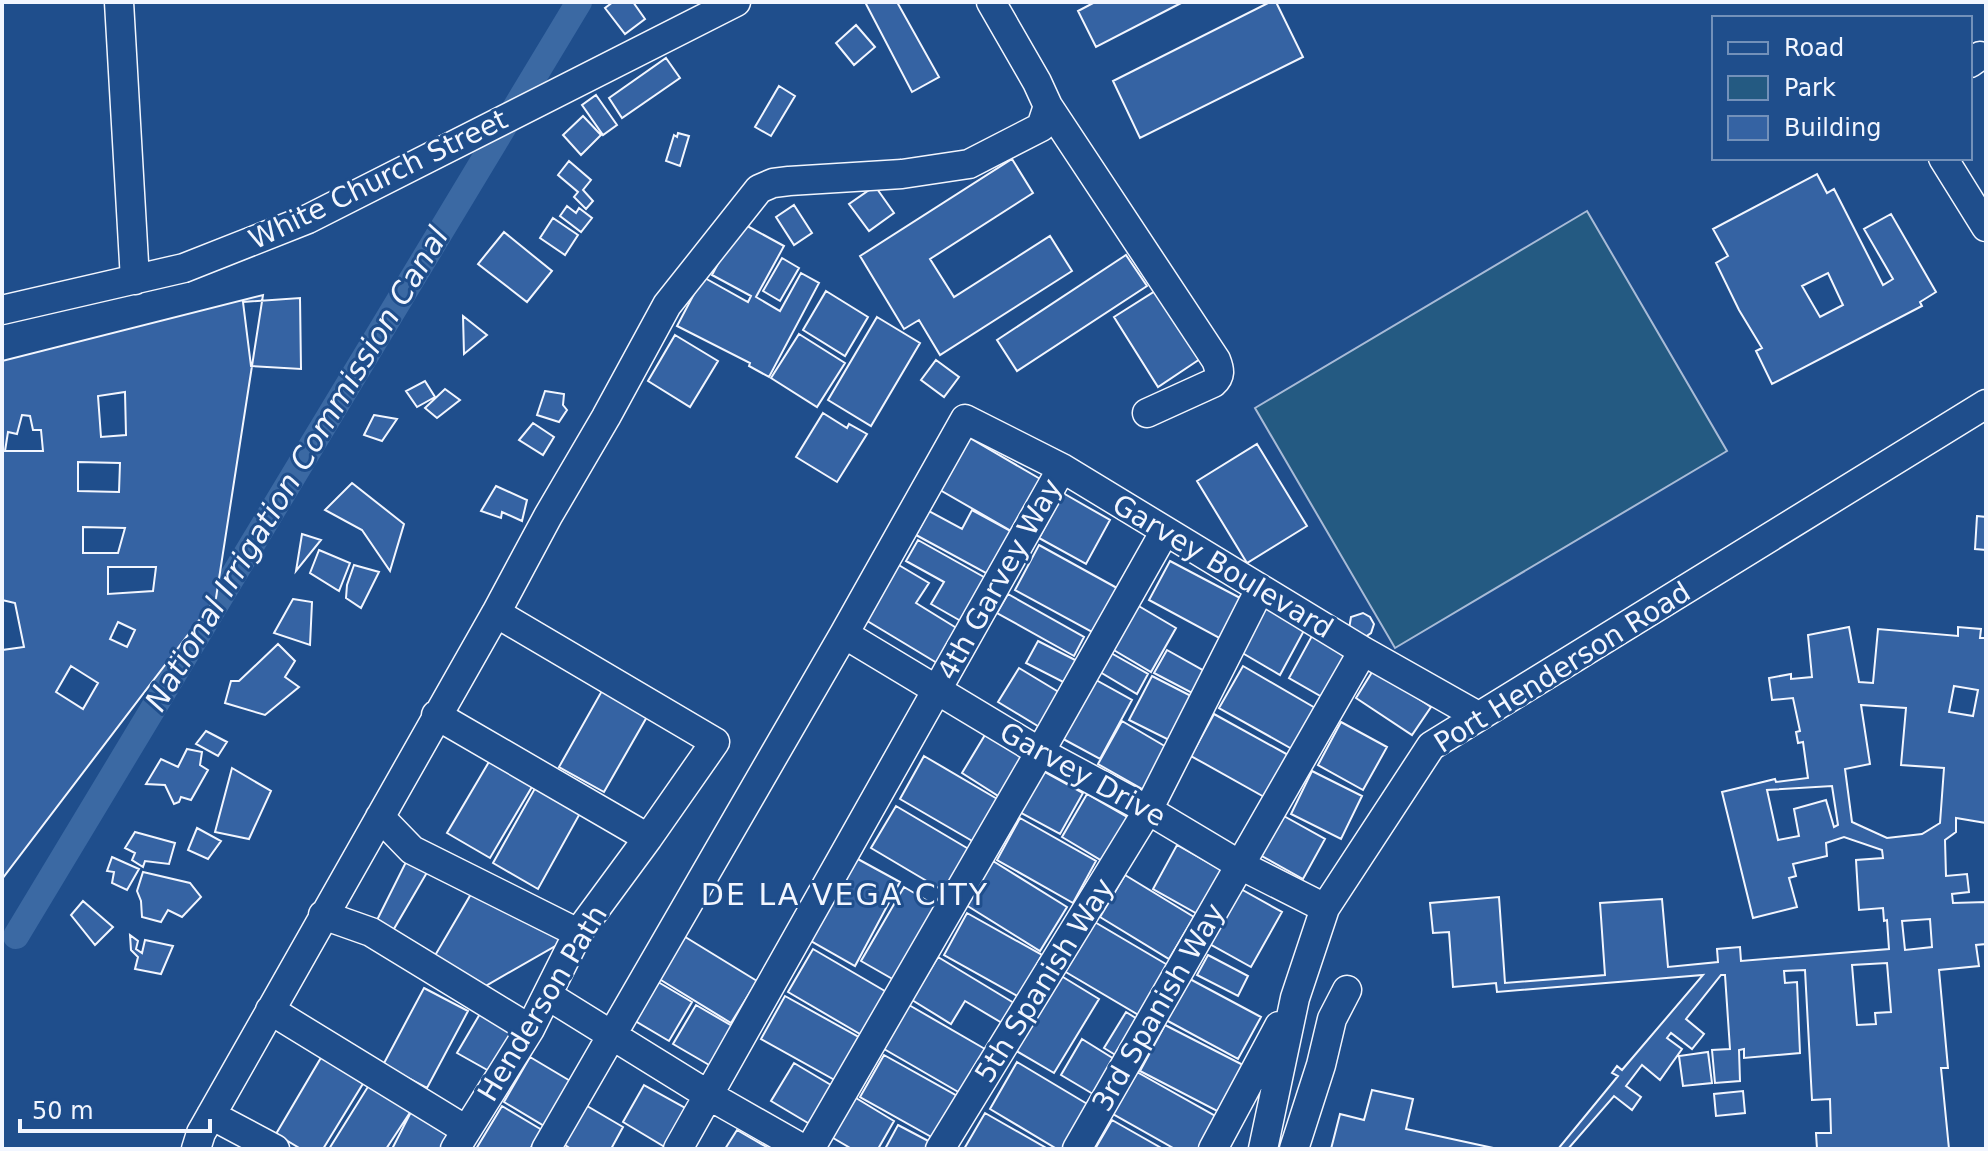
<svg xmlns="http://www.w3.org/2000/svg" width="1988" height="1151" font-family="'DejaVu Sans',sans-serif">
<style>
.green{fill:#245a82;stroke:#a8bbd7;stroke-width:2}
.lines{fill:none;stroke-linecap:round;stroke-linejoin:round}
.canal{stroke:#3b69a3;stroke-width:26}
.building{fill:#3563a3;stroke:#f2f6ff;stroke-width:2;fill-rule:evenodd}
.minor-casing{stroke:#f2f6ff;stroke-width:31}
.minor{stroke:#1f4e8c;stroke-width:28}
.labels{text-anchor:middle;stroke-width:6;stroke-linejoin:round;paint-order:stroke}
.street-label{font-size:28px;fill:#f2f6ff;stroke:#1f4e8c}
.water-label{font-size:30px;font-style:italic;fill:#f2f6ff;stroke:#1f4e8c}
.neighbourhood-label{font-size:30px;letter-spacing:2px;fill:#f2f6ff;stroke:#1f4e8c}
</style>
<rect width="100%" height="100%" fill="#1f4e8c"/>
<path class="green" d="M1587 211 1727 451 1395 648 1255 408Z"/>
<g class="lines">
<path class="canal" d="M16 936 579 2"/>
</g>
<path class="building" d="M613 2H633L645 19 625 34 605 8Z
M865 2H897L939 77 912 92Z
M1095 2H1183L1096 47 1078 11Z
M1270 2H1276L1303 57 1140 138 1113 81Z
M856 25 875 47 854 65 836 43Z
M666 58 680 78 622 118 609 98Z
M779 86 795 96 771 136 755 127Z
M596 95 617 125 603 135 582 105Z
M583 116 601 135 581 155 563 135Z
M678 133 689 136 680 166 666 161 674 135 677 137Z
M1012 159 1033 193 930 259 954 297 1050 236 1072 271 940 355 919 320 904 329 860 256Z
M569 161 591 180 583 190 593 201 586 209 574 197 578 192 558 175Z
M1817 174 1827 193 1834 189 1883 285 1893 279 1864 229 1891 214 1936 292 1920 302 1922 306 1772 384 1756 351 1762 348 1739 310 1716 263 1728 256 1713 229ZM1828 273 1843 305 1820 317 1802 286Z
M875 186 894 213 869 231 849 204Z
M794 205 812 233 794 245 776 217Z
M567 206 576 213 579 208 592 218 581 232 560 216Z
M553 218 578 235 565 255 540 238Z
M740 222 784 246 756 297 780 311 801 273 819 283 769 377 749 366 750 363 677 326 703 277 748 302 751 296 712 275Z
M504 232 552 271 527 302 478 264Z
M1126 255 1147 286 1017 371 997 340Z
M782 258 799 268 780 301 763 291Z
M1160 288 1203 357 1158 387 1114 317Z
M826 291 868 317 845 356 803 330Z
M263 295 216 598 2 879V361Z
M300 298 301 369 251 366 243 302Z
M463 316 487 335 464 354Z
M877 317 920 343 871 426 828 400Z
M799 334 845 363 817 407 771 378Z
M675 335 718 361 690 407 648 381Z
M936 360 959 377 944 397 921 380Z
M425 381 435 397 417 407 406 391Z
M445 389 460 400 437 418 425 408Z
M545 391 564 394 563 405 567 410 559 422 537 415Z
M125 392 126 435 101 437 98 396Z
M823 413 847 428 849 424 867 434 837 482 796 457Z
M22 415 30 416 33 430H41L43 451H5L8 432 17 434Z
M374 415 397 419 382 441 364 435Z
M533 423 554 437 543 455 519 440Z
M963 434 1042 480 1013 532 933 486Z
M1257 444 1307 526 1247 563 1197 481Z
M78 462 120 463 119 492 78 491Z
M352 483 404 524 390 571 362 530 325 510Z
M496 486 527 500 522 521 502 512 501 518 481 511Z
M1063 493 1110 520 1086 564 1039 538Z
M972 510 1018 535 995 578 916 535 929 511 962 529Z
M1977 516 1986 517V550L1975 549Z
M83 527 125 528 118 553H83Z
M302 534 321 540 296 571Z
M918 540 991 581 966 624 931 604 944 582 906 561Z
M1039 545 1117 588 1092 632 1015 590Z
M319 550 350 563 339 591 310 573Z
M1170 561 1244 600 1223 640 1149 600Z
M897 564 929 583 916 603 963 632 942 666 864 619Z
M354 565 379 572 361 608 346 598 347 585Z
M108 567H156L153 591 108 594Z
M1008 594 1084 637 1074 656 997 613Z
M293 599 312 602 310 645 274 633Z
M2 600 15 603 24 647 2 650Z
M1266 603 1307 625 1280 675 1239 651Z
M1137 605 1176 628 1151 672 1112 649Z
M1363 613 1370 617 1374 624 1371 633 1365 637 1349 629 1351 617Z
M118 622 135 630 127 647 110 639Z
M1849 627 1859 682 1873 683 1878 629 1958 636V627L1981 629 1980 638H1986V823L1956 818V832L1945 840 1946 876 1967 874 1969 892 1952 894 1953 903 1986 902V944L1976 945 1979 966 1939 970 1948 1068H1941L1949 1149H1817L1816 1133H1831L1830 1099 1812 1100 1805 970 1784 971 1785 983 1797 982 1800 1053 1744 1058V1049L1739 1050 1740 1081 1715 1083 1712 1050 1730 1049 1725 975H1721L1686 1019 1704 1034 1692 1049 1671 1033 1667 1038 1682 1049 1660 1080 1642 1065 1626 1086 1641 1097 1632 1110 1614 1096 1568 1149H1558L1618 1076 1612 1073 1617 1066 1622 1070 1703 975 1497 992 1496 983 1453 987 1449 932 1433 933 1430 903 1499 897 1505 983 1605 975 1600 903 1662 899 1668 967 1718 962 1717 949 1740 947 1741 961 1889 949 1887 920 1884 921 1883 908 1859 910 1856 860 1883 858 1882 850 1844 837 1826 843 1827 856 1793 864 1796 876 1789 878 1797 907 1753 918 1722 792 1775 779 1776 782 1808 778 1803 742 1798 743 1796 732 1800 731 1793 698 1772 700 1769 678 1791 674V679L1812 677 1808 635ZM1954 686 1978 690 1973 716 1949 712ZM1861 705 1906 708 1901 765 1944 768 1940 823 1922 834 1887 838 1852 822 1845 769 1870 764ZM1832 786 1838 825 1834 827 1826 800 1794 809 1799 836 1778 840 1767 790ZM1930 919 1932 947 1905 950 1902 921ZM1887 963 1891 1012 1875 1013 1876 1024 1857 1025 1852 965Z
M1313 634 1354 657 1329 701 1289 678Z
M1038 641 1081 663 1069 685 1026 663Z
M278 644 295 661 285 677 299 687 265 715 225 703 231 681H239Z
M1167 650 1206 672 1194 694 1154 673Z
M1111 653 1148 674 1137 694 1100 672Z
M71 666 98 683 83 709 56 692Z
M1243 666 1317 709 1292 749 1219 708Z
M1019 668 1062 694 1041 728 998 702Z
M1374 669 1431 707 1412 735 1356 698Z
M1087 675 1132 700 1100 759 1054 734Z
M1152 676 1193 697 1171 741 1129 720Z
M603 689 648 715 604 792 559 767Z
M1214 714 1290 756 1266 798 1191 756Z
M1122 721 1168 748 1144 790 1098 764Z
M1341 722 1387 747 1363 790 1318 765Z
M988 730 1030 756 1003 799 962 773Z
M206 731 227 742 218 756 196 744Z
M187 749 202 752 200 765 208 770 191 800 181 797 179 802 174 804 165 785 146 784 161 759 178 767Z
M493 755 536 780 490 858 447 833Z
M924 756 999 800 974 842 900 799Z
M1036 767 1083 793 1060 834 1014 809Z
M232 768 271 791 249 839 215 832Z
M1312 771 1362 796 1341 839 1291 814Z
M538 783 583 808 538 889 493 863Z
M1087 794 1134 821 1109 865 1062 837Z
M896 806 972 851 947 893 871 848Z
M1282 815 1325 839 1303 879 1260 855Z
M1020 818 1096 861 1073 903 997 860Z
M197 828 221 841 208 859 188 850Z
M135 832 175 843 169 864 145 861 143 867 132 860 135 853 125 848Z
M1177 845 1225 872 1201 916 1153 889Z
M412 850 578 933 482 988 371 932Z
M112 857 139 869 127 890 112 883 114 872 107 871Z
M436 857 478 882 433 959 391 934Z
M856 858 900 882 855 966 811 941Z
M993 861 1067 907 1040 951 966 905Z
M143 872 190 883 201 897 182 917 168 910 161 922 142 917 141 901 137 891Z
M1125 875 1194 917 1169 959 1100 917Z
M904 887 938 907 896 981 861 961Z
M1239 888 1282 912 1251 967 1208 943Z
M83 901 113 927 95 945 71 915Z
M967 913 1042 955 1019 997 944 955Z
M1093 921 1171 967 1142 1017 1064 971Z
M130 935 138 941 136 949 142 953 145 940 173 946 161 974 135 969 138 957 131 950Z
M682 935 757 981 731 1023 656 977Z
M813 949 890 994 865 1037 788 992Z
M1208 955 1248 976 1238 996 1197 975Z
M938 957 1014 1003 1002 1023 965 1001 951 1024 912 1000Z
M1058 974 1099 999 1054 1073 1013 1049Z
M648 976 692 1002 669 1041 625 1015Z
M1188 978 1261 1017 1238 1059 1166 1020Z
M424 988 468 1011 427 1088 383 1065Z
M785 996 864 1040 840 1083 761 1039Z
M696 1005 739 1030 716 1069 673 1044Z
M909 1005 985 1049 960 1093 884 1049Z
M484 1007 524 1031 498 1076 457 1053Z
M1126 1012 1144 1023 1122 1059 1104 1048Z
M1165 1025 1245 1066 1221 1113 1140 1071Z
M1082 1039 1119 1062 1098 1097 1061 1075Z
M1708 1052 1712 1083 1683 1086 1679 1056Z
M884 1055 959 1097 935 1139 860 1097Z
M322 1056 364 1082 323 1149H301L276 1134Z
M530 1057 572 1082 546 1127 504 1102Z
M1017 1062 1089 1105 1063 1149H1057L990 1109Z
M794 1063 836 1088 813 1126 771 1101Z
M1137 1072 1217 1117 1199 1149H1175L1113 1114Z
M369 1085 411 1111 386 1149H329Z
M644 1085 691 1111 668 1149 623 1122Z
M1372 1090 1413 1099 1406 1129 1498 1149H1331L1340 1114 1364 1120Z
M1743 1091 1745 1113 1716 1116 1714 1094Z
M851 1095 894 1121 878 1149H852L828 1135Z
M582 1103 623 1127 611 1149H571L562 1143Z
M502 1106 542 1130 530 1149H476Z
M411 1112 454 1135 447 1149H392Z
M985 1113 1048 1149H964Z
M1112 1120 1163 1149H1095Z
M898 1125 936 1145 934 1149H885Z
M737 1130 770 1149H725Z"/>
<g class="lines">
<g class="minor-casing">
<path id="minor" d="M119 2 135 280
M1970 63 1980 56
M1048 106 1216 360C1220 370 1221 376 1213 383L1147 413
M1943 158 1986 227
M2 310 184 268 308 219 736 2
M844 634 1040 752 1148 810 1240 865 1325 908
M436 715 648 838
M380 817 412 850 578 933
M323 915 371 932 530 1029
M547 995 710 1096 803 1149
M270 1010 466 1130
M211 1115 275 1149
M196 1149 201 1133 496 613 548 516 606 417 667 305 759 189 773 183 789 181 902 174 969 164 1041 127 1048 106 1037 82 991 2
M455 1149 530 1029 578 933 648 838 715 742 496 613
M546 1149 844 634 965 419 1062 468 1363 651 1478 716
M678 1149 1062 468
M810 1149 1040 752 1165 531
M940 1149 1148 810 1260 589
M1077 1149 1363 651
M1213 1149 1279 1026
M1263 1149 1295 998 1325 908 1431 746 1986 404
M1294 1149 1321 1065 1332 1019 1347 990"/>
</g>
<use href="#minor" class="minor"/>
</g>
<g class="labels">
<g class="street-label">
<text transform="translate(378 179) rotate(-26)" y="10">White Church Street</text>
<text transform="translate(1223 566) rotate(31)" y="10">Garvey Boulevard</text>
<text transform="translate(999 579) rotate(-61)" y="10">4th Garvey Way</text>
<text transform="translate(1562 667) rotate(-32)" y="10">Port Henderson Road</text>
<text transform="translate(1083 774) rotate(29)" y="10">Garvey Drive</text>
<text transform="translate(1044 980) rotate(-58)" y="10">5th Spanish Way</text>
<text transform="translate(542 1003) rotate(-59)" y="10">Henderson Path</text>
<text transform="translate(1158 1007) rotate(-60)" y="10">3rd Spanish Way</text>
</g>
<g class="water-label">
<text transform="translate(297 469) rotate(-59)" y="10">National Irrigation Commission Canal</text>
</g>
<g class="neighbourhood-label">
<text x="845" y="905">DE LA VEGA CITY</text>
</g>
</g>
<rect width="1988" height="1151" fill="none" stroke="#f2f6ff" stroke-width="8"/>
<rect x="1712" y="16" width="260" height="144" fill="#1f4e8c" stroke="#7391ba" stroke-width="2"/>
<rect x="1728" y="42" width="40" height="12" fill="#1f4e8c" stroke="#7391ba" stroke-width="2"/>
<text x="1784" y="56" font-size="24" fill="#f2f6ff">Road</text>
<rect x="1728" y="76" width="40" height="24" fill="#245a82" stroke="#7391ba" stroke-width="2"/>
<text x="1784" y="96" font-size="24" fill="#f2f6ff">Park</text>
<rect x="1728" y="116" width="40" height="24" fill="#3563a3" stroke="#7391ba" stroke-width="2"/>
<text x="1784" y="136" font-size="24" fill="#f2f6ff">Building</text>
<path d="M20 1119v12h190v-12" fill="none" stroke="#f2f6ff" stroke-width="4"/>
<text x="32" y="1119" font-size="24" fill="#f2f6ff" stroke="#1f4e8c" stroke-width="6" paint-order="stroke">50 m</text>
</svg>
